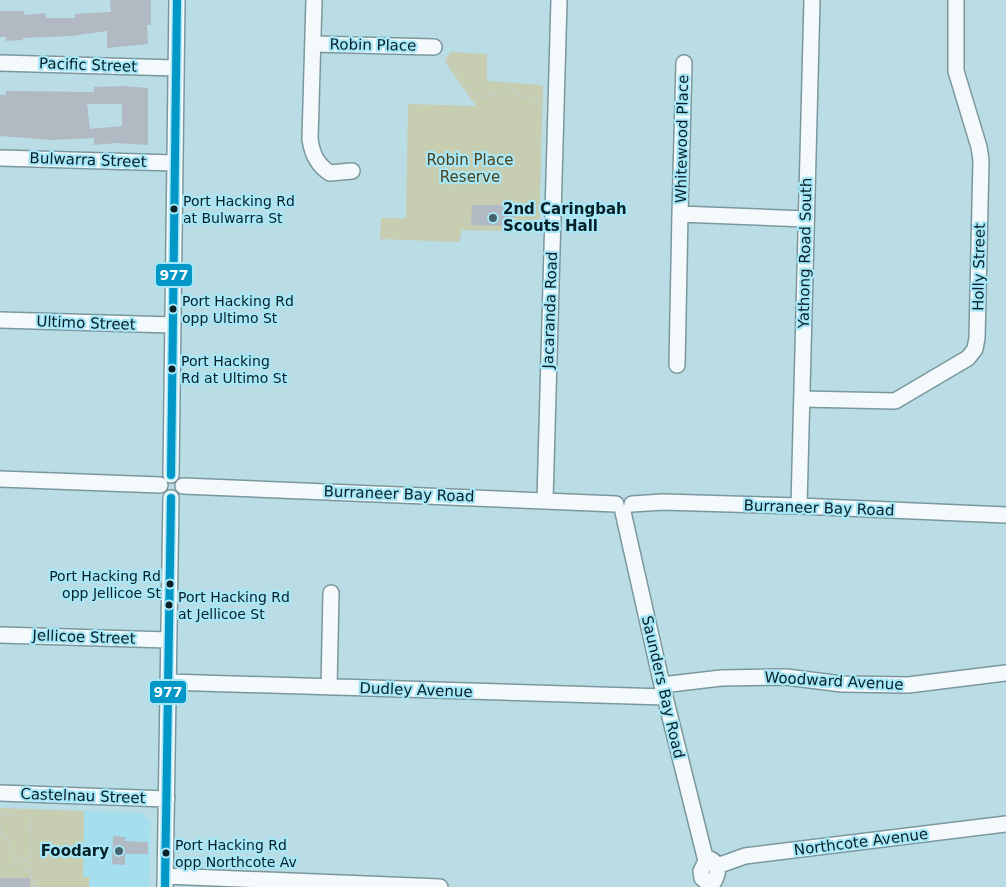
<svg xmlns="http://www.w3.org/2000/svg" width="1006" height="887" font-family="'DejaVu Sans',sans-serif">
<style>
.built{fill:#a5dfed}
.green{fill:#c6cdb0}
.building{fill:#b1b9c3;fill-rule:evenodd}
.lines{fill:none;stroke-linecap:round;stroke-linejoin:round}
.minor-casing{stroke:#7b979e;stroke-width:18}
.path{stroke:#c4cfd2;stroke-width:2;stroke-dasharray:2.5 4;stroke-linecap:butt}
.minor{stroke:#f4fafb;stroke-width:15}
.bus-1-casing{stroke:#a7e7f7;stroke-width:11}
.bus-1{stroke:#0197c7;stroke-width:8}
.bus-dot{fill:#062127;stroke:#a7e7f7;stroke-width:2}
.poi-dot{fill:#45626a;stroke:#a7e7f7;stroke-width:2}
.labels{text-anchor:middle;stroke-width:4.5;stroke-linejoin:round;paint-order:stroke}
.bus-label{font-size:14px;fill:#062127;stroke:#a7e7f7;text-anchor:start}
.street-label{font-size:15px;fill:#062127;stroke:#a7e7f7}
.park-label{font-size:15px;fill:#4b411a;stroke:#a7e7f7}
.poi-label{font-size:15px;font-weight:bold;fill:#062127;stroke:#a7e7f7;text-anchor:start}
.line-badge{stroke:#a7e7f7;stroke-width:2}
.badge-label{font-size:14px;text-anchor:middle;font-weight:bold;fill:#fff}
</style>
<rect width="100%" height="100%" fill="#b9dce5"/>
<path class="built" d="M84 811 142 813 151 822 149 887H89V877H83Z"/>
<path class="green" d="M451 52 487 54V81L543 85 539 232 462 230 459 242 380 239 381 218H406L408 104 476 106 444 61Z
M0 808 84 811 83 877H89V887H0Z"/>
<path class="building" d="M110 0H151V25H147L148 44 107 48V31L71 36 23 38V40L6 41V37H0V11H24V15L45 13 46 18H75V14L111 12Z
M124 86 148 88V145L117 143 94 145V138L51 140 0 136V95H6V91L94 92V87ZM87 104H122V126L90 129Z
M472 205H514V226L471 225Z
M113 836 125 837V841L148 842V854H125V865L112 864Z
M0 878H30V887H0Z"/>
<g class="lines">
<g class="minor-casing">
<path id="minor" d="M314 0 310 139C312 154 317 165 330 173L352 171
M313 44 434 47
M0 63 176 68
M684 63 680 214 805 219
M0 158 175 163
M0 320 173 325
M677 365 680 214
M802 399 895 401 968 358 975 349 977 338 981 160 979 147 956 71V0
M171 475 177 0
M0 479 160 485
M183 486 616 504
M545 500 559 0
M632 504 663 502 799 506 1006 515
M799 506 812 0
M623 512 662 685 706 861
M0 635 168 640
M168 682 665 697
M662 685 721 678 786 677 842 684 908 685 1006 673
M329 687 331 593
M0 793 167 799
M710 859C721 864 718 875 713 883H708L702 878 701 871 706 861Z
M717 866 745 856 1006 824
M165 876 440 887
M165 887 171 498"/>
</g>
<path class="path" d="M442 55 470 92 479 97 513 91 530 100 545 101
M0 814 31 815 30 875 17 861 30 857
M0 826 17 861 0 870
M30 875 38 887
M32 887V878"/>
<use href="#minor" class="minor"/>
<g class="bus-1-casing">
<path id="bus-1" d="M171 475 177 0
M165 887 171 498"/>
</g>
<use href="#bus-1" class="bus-1"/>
</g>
<g class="bus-dot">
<circle cx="174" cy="209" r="4.5"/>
<circle cx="173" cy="309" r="4.5"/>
<circle cx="172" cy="369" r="4.5"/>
<circle cx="170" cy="584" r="4.5"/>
<circle cx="169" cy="605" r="4.5"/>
<circle cx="166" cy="853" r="4.5"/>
</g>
<g class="poi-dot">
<circle cx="493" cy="218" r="5"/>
<circle cx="119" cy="851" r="5"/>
</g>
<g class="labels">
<g class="bus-label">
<text x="183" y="206">Port Hacking Rd<tspan x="183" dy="17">at Bulwarra St</tspan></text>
<text x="182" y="306">Port Hacking Rd<tspan x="182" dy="17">opp Ultimo St</tspan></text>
<text x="181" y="366">Port Hacking<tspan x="181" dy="17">Rd at Ultimo St</tspan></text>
<text x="161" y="581" text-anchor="end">Port Hacking Rd<tspan x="161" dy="17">opp Jellicoe St</tspan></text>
<text x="178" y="602">Port Hacking Rd<tspan x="178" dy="17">at Jellicoe St</tspan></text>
<text x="175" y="850">Port Hacking Rd<tspan x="175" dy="17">opp Northcote Av</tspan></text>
</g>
<g class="street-label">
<text transform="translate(373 45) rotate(1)" y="5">Robin Place</text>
<text transform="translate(88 65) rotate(2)" y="5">Pacific Street</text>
<text transform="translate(682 139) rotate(-89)" y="5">Whitewood Place</text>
<text transform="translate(88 160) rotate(2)" y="5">Bulwarra Street</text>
<text transform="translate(805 253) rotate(-89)" y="5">Yathong Road South</text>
<text transform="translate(979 267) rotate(-89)" y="5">Holly Street</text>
<text transform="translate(550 310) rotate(-88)" y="5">Jacaranda Road</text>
<text transform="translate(86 323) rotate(2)" y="5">Ultimo Street</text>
<text transform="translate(399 494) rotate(2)" y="5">Burraneer Bay Road</text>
<text transform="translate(819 508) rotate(2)" y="5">Burraneer Bay Road</text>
<text transform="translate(84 637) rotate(2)" y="5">Jellicoe Street</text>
<text transform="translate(834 681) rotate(3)" y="5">Woodward Avenue</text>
<text transform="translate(663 687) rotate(77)" y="5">Saunders Bay Road</text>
<text transform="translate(416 690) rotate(2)" y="5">Dudley Avenue</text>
<text transform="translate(83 796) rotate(2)" y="5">Castelnau Street</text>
<text transform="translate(861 842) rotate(-7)" y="5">Northcote Avenue</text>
</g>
<g class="park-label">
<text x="470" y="165">Robin Place<tspan x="470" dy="17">Reserve</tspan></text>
</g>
<g class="poi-label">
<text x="503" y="214">2nd Caringbah<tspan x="503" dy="17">Scouts Hall</tspan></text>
<text x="109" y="856" text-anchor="end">Foodary</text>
</g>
</g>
<g class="line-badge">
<rect x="155" y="263" width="38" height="24" rx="5" fill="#0197c7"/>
<rect x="149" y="680" width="38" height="24" rx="5" fill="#0197c7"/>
</g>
<g class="badge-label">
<text x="174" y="280">977</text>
<text x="168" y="697">977</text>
</g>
</svg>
